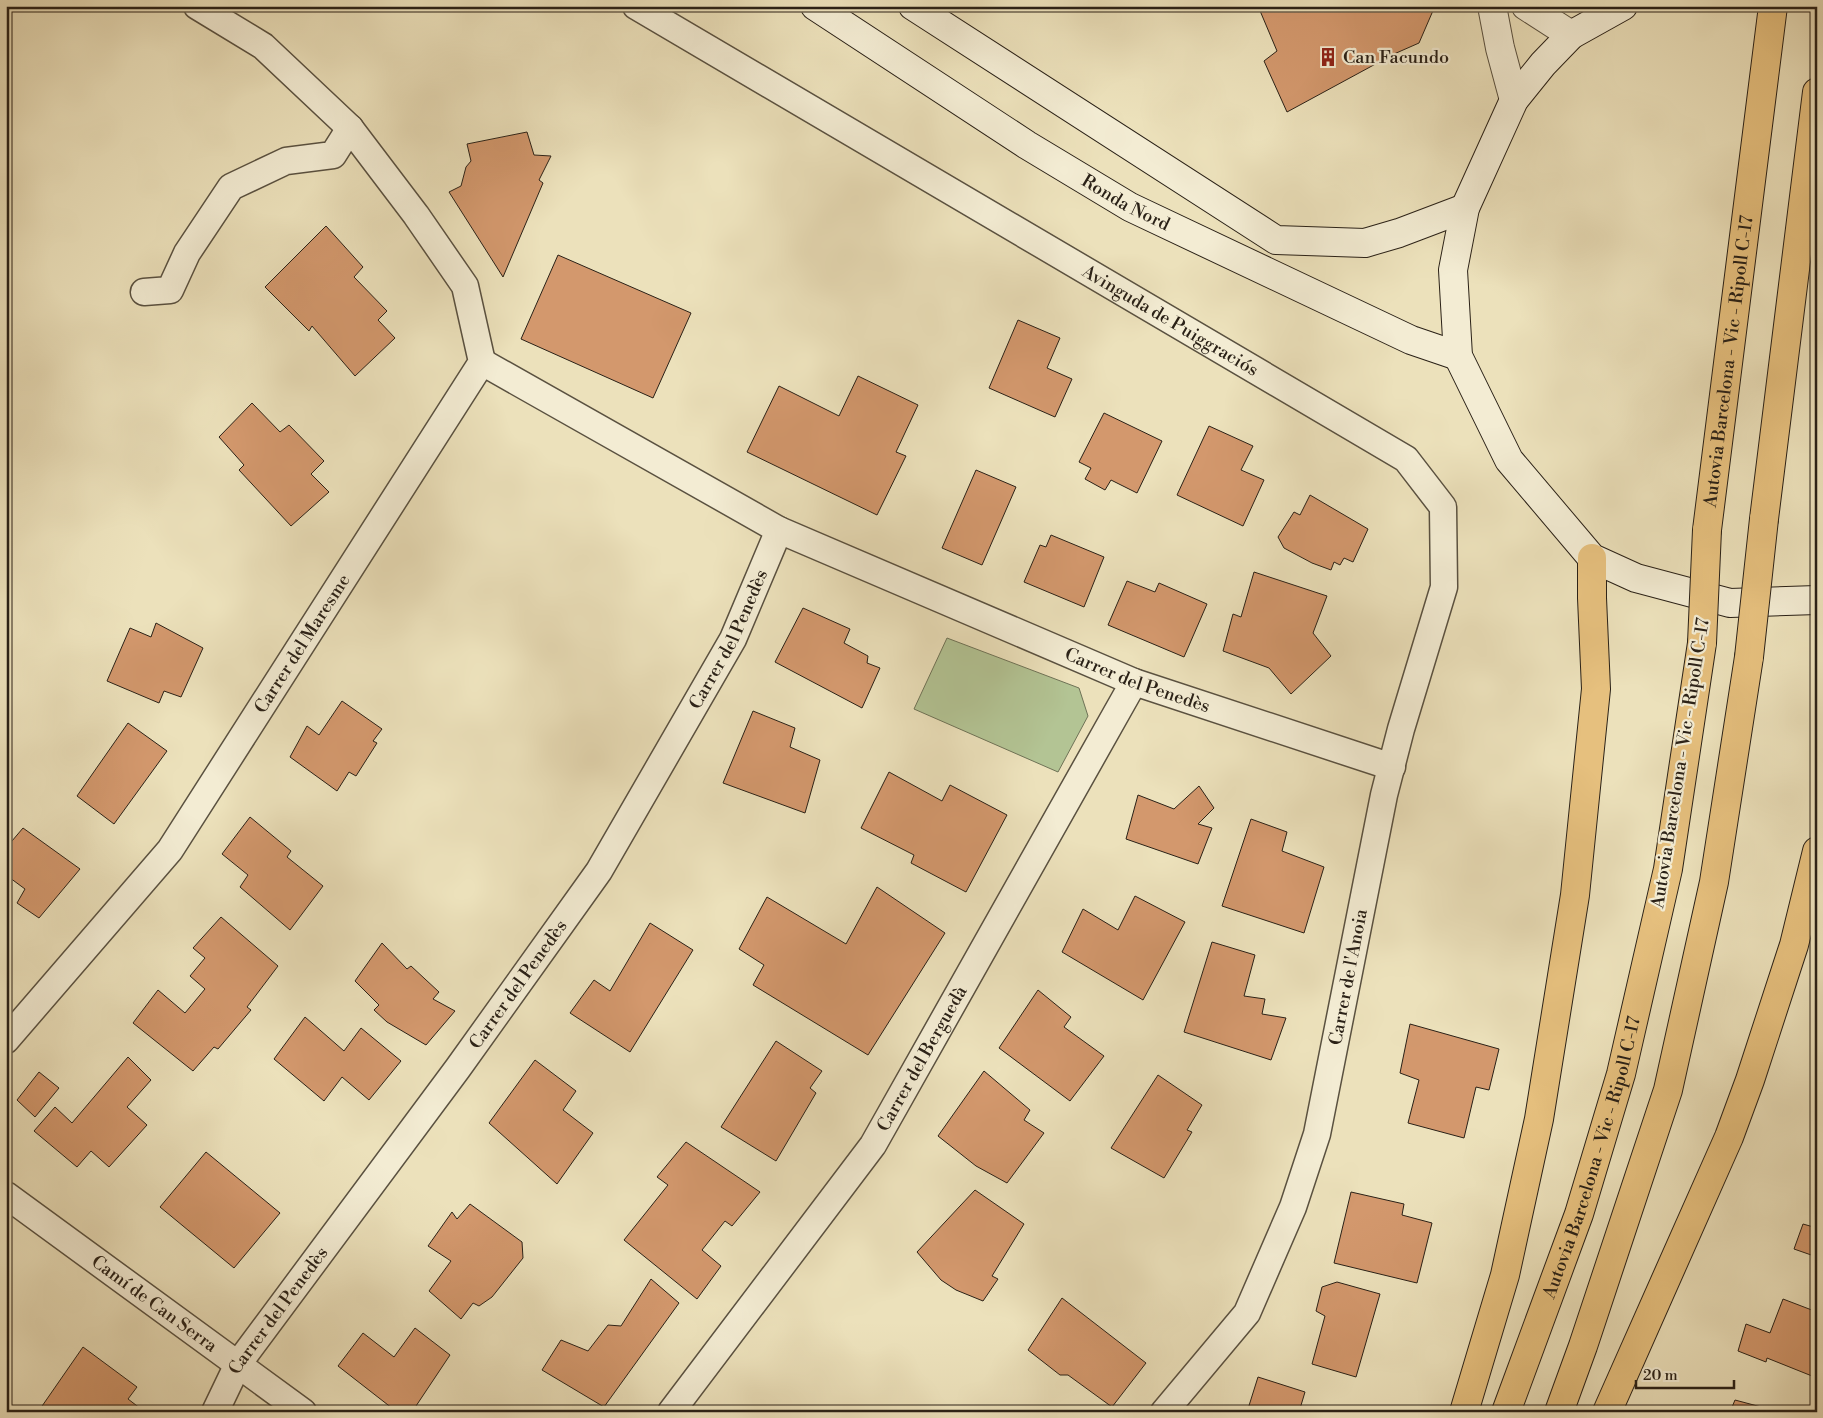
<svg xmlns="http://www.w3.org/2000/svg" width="1823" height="1418" font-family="'Libre Bodoni',serif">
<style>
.green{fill:#b3c494;stroke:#6e7256}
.building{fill:#d3986d;stroke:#2a2117}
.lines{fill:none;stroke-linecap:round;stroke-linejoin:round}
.minor-casing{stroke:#5a5140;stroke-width:29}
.tertiary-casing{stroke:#5a5140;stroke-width:30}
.secondary-casing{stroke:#2a2117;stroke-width:30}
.trunk-casing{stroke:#2a2117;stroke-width:30}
.minor{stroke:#f3ecd3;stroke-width:26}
.tertiary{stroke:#f3ecd3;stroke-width:28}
.secondary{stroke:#f3ecd3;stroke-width:28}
.trunk{stroke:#e6c07e;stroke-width:28}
.trunk-bridge-casing{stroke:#2a2117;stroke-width:30;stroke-linecap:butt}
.trunk-bridge{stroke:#e6c07e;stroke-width:28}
.labels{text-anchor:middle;stroke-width:4.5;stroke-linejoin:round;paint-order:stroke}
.poi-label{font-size:18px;fill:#2a2117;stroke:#f3ecd3;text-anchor:start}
.street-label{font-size:18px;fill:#2a2117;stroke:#f3ecd3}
</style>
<rect width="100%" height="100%" fill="#ece1bb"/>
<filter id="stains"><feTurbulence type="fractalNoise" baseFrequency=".004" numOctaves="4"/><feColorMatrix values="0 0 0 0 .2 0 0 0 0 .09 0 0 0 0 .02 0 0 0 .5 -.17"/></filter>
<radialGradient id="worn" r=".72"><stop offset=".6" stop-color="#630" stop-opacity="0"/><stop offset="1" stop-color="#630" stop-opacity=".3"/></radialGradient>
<path class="green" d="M947 638 1079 688 1088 716 1058 772 914 709Z"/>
<path class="building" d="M1258 6H1435L1419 43 1394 54 1287 112 1264 61 1277 51Z
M527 132 534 155 551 156 539 180 543 183 503 277 449 192 461 186 466 167 471 161 467 144Z
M326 226 363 267 354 277 387 311 378 320 395 338 355 376 312 326 309 331 265 287Z
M558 255 691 313 653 398 521 339Z
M1018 320 1060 338 1047 368 1072 379 1055 417 989 388Z
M858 376 918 405 896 452 906 456 877 515 747 452 779 386 839 416Z
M252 403 280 432 289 425 324 461 311 474 329 492 291 526 239 470 244 465 219 437Z
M1104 413 1162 441 1137 493 1111 480 1105 490 1085 479 1091 468 1079 462Z
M1209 426 1253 446 1241 470 1264 480 1243 526 1177 495Z
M976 470 1016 487 982 565 942 548Z
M1310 495 1368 529 1353 562 1344 558 1340 565 1334 562 1331 570 1312 563 1284 548 1278 537 1294 512 1300 515Z
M1051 535 1104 557 1084 607 1024 582 1040 545 1046 547Z
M1254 572 1327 596 1313 633 1331 656 1291 694 1269 668 1223 651 1233 614 1241 617Z
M1127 581 1155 592 1159 583 1207 604 1184 657 1108 625Z
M803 608 850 629 844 643 868 656 867 663 880 668 862 708 775 662Z
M156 623 203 648 181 697 164 691 159 703 107 681 130 628 151 637Z
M342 701 382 729 373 741 377 743 356 776 349 772 337 791 290 757 307 726 319 735Z
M753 711 795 728 790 747 820 760 805 813 723 783Z
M128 723 167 751 114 824 77 796Z
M889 772 942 801 950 785 1007 815 966 892 911 863 914 855 861 828Z
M1199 786 1214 808 1198 824 1212 828 1198 864 1126 839 1138 795 1174 809Z
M250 817 291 851 287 857 323 886 290 930 240 887 248 875 222 854Z
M1251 819 1287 832 1282 851 1324 867 1304 933 1222 906Z
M23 828 80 869 39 918 17 903 25 889 6 875V848Z
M877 887 945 933 868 1055 753 985 764 965 739 949 767 897 846 944Z
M1135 896 1185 922 1143 1000 1062 952 1083 909 1118 930Z
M221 917 278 966 247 1007 251 1010 218 1049 214 1047 193 1071 133 1023 158 990 185 1013 205 989 190 976 205 958 193 948Z
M650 923 693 950 630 1052 570 1013 594 980 610 991Z
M1212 942 1255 955 1244 996 1265 999 1262 1014 1286 1018 1271 1060 1184 1032Z
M382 943 407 969 411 966 439 992 433 999 455 1011 426 1045 387 1022 374 1010 379 1005 355 981Z
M1038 990 1071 1017 1064 1027 1104 1056 1070 1101 999 1048Z
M305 1017 344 1051 361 1028 401 1061 369 1100 342 1077 324 1101 274 1059Z
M1410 1024 1499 1049 1489 1090 1476 1087 1464 1138 1408 1123 1419 1080 1400 1073Z
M776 1041 822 1071 810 1088 816 1093 776 1161 721 1127Z
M128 1057 151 1080 127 1107 147 1125 109 1167 91 1151 77 1167 34 1131 55 1107 72 1123Z
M535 1060 576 1091 563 1110 593 1133 557 1184 489 1123Z
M984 1071 1030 1110 1024 1120 1044 1133 1007 1183 976 1166 938 1136Z
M39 1072 59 1088 35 1117 17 1100Z
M1158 1075 1202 1105 1187 1130 1192 1132 1164 1178 1111 1148Z
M686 1142 760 1192 732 1226 725 1221 702 1250 721 1266 697 1299 624 1240 668 1185 657 1177Z
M206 1152 280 1213 234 1268 160 1207Z
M975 1190 1024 1224 992 1276 998 1279 983 1301 956 1290 941 1280 917 1252Z
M1351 1192 1404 1204 1402 1215 1432 1223 1417 1283 1334 1263Z
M470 1204 522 1242 523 1258 492 1297 479 1306 473 1303 461 1319 429 1291 451 1261 428 1246 452 1212 457 1219Z
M1803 1224 1817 1228V1257L1794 1249Z
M651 1279 679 1303 604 1407 542 1370 561 1340 588 1351 608 1325 621 1326Z
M1337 1282 1380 1294 1356 1377 1312 1364 1325 1316 1316 1311 1322 1287Z
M1062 1298 1146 1363 1112 1407 1068 1375H1060L1028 1350Z
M1783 1299 1817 1312V1378L1767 1358 1766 1362 1738 1351 1746 1324 1770 1333Z
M415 1328 450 1355 412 1412H397L338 1366 363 1333 394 1357Z
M83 1347 137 1387 128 1399 145 1412H43L40 1409Z
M1258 1377 1305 1392 1299 1412H1247Z
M1735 1400 1780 1412H1730Z"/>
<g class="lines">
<g class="minor-casing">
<g id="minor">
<path id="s1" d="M636 6 1406 459 1443 507 1444 587 1401 729 1384 795 1317 1134 1293 1207 1247 1313 1164 1412"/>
<path d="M144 292 170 290 187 253 231 187 286 161 333 155 350 128"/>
<path id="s2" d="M482 362 779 530 1134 682 1392 767"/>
<path id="s3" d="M6 1040 170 850 482 362 465 286 416 215 350 128 263 46 197 6"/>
<path id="s4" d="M6 1195 303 1412"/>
<path id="s5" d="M215 1412 238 1364 458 1068 599 871 733 639 779 530"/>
<path id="s6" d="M671 1412 873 1145 1134 682"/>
</g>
</g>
<g class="tertiary-casing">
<path id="tertiary" d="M1492 6 1500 48 1514 100
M1526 6 1571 35"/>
</g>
<g class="secondary-casing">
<g id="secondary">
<path id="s7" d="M815 6 1027 145 1130 207 1411 340 1458 356"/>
<path d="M913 6 1276 240 1365 243 1399 233 1465 208"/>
<path d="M1623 6 1571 35 1543 64 1514 100 1465 208 1453 270 1458 356 1509 460 1592 558 1636 578 1730 603 1817 600"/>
</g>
</g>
<g class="trunk-casing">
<g id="trunk">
<path d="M1764 519 1817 92"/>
<path id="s8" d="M1707 530 1773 6"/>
<path d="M1464 1412 1505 1275 1539 1119 1575 895 1596 689 1592 598V558"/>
<path id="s9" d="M1506 1412 1579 1214 1621 1074 1668 869 1702 643"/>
<path d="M1559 1412 1583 1346 1668 1090 1714 882 1749 657"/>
<path d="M1607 1412 1729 1137 1750 1080 1794 945 1817 851"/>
</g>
</g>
<use href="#minor" class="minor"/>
<use href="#tertiary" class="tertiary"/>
<use href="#secondary" class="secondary"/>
<use href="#trunk" class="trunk"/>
<g class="trunk-bridge-casing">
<path id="trunk-bridge" d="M1702 643 1707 530
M1749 657 1764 519"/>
</g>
<use href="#trunk-bridge" class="trunk-bridge"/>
</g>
<defs>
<g id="building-bare" transform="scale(1.5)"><path d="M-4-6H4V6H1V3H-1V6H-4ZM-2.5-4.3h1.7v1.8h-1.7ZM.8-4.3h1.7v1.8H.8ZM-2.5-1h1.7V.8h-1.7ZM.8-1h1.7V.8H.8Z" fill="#8f2418" stroke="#f3ecd3" stroke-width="2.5" paint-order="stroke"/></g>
</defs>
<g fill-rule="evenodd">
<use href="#building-bare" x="1328" y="57"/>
</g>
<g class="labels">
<g class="poi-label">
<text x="1343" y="63">Can Facundo</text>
</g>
<g class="street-label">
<text dy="6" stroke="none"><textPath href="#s7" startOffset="368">Ronda Nord</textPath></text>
<text dy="6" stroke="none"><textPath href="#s1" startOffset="620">Avinguda de Puiggraciós</textPath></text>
<text dy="6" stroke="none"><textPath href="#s8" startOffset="170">Autovia Barcelona - Vic - Ripoll C-17</textPath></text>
<text dy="6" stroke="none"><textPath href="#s5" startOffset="930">Carrer del Penedès</textPath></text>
<text dy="6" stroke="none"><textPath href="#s3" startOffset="496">Carrer del Maresme</textPath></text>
<text dy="6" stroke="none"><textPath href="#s2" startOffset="730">Carrer del Penedès</textPath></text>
<text transform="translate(1680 763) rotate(-81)" y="6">Autovia Barcelona - Vic - Ripoll C-17</text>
<text transform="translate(1348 977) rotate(-79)" y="6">Carrer de l'Anoia</text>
<text dy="6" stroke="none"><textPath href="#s5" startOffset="525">Carrer del Penedès</textPath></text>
<text dy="6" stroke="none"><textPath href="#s6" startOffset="434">Carrer del Berguedà</textPath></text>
<text dy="6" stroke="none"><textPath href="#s9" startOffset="269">Autovia Barcelona - Vic - Ripoll C-17</textPath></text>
<text dy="6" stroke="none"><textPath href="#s4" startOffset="184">Camí de Can Serra</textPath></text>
<text dy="6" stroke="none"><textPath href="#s5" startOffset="120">Carrer del Penedès</textPath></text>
</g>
</g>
<rect width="1823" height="1418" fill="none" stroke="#ece1bb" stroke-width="25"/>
<rect x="8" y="8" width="1808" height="1403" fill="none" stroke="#2a2117" stroke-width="2.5"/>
<rect x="12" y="12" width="1798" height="1393" fill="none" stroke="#2a2117"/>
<path d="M1636 1380v8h98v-8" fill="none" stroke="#2a2117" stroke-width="2.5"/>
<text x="1643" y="1380" font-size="15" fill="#2a2117" stroke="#f3ecd3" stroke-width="4" paint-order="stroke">20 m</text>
<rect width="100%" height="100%" filter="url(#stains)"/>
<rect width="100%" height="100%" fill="url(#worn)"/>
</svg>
